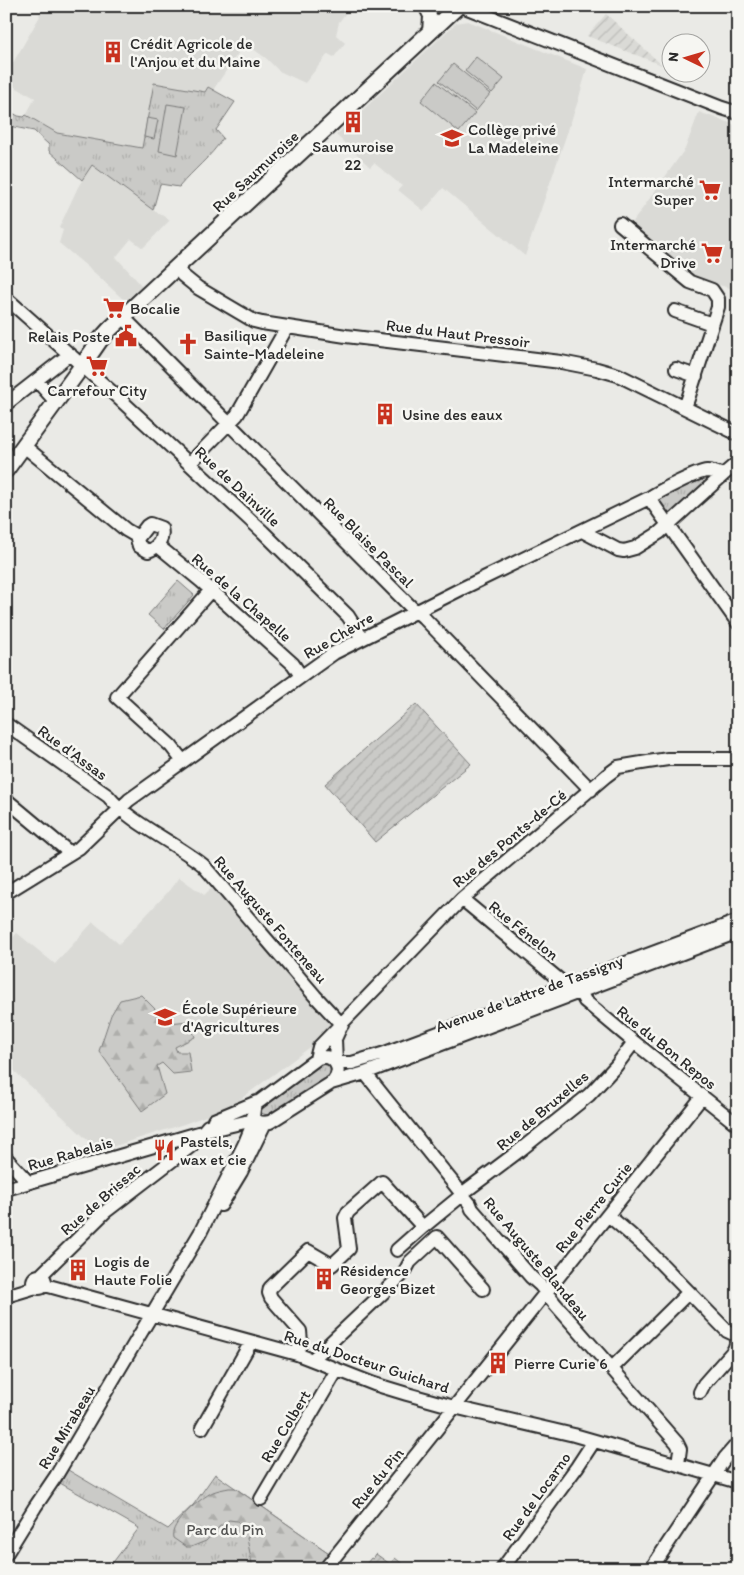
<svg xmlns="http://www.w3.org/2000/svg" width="744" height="1575" font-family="Itim,sans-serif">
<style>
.built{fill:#dadad6}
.industrial{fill:url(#industrial-furrows)}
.grass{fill:url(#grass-tufts);stroke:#7a7a79}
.forest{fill:url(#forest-firs);stroke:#7a7a79}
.garden{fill:url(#garden-furrows);stroke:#7a7a79}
.pitch{fill:#cacac7;stroke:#7a7a79}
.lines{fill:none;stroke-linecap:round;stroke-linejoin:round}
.minor-casing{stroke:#2b2b2b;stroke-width:16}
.major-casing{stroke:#2b2b2b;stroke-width:19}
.minor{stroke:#f6f6f2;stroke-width:12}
.major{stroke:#f6f6f2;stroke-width:15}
.labels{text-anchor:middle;stroke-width:5;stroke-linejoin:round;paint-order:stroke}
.poi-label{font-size:16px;fill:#2b2b2b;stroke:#f6f6f2;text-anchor:start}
.street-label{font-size:16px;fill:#2b2b2b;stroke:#f6f6f2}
.park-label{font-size:16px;fill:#535352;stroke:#f6f6f2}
</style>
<defs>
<pattern id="industrial-furrows" width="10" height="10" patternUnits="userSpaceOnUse" patternTransform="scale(1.25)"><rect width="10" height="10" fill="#dadad6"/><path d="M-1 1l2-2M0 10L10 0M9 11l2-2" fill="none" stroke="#bbbbb8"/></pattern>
<pattern id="grass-tufts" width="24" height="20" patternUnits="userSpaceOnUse" patternTransform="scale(1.25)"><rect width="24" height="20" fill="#cacac7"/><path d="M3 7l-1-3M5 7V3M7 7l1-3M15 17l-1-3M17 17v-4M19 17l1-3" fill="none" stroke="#aeaeab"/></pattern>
<pattern id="forest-firs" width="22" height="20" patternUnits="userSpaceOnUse" patternTransform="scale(1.25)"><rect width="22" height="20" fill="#cacac7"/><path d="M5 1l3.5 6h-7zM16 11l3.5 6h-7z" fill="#aeaeab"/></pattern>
<pattern id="garden-furrows" width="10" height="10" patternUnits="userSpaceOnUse" patternTransform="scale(1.25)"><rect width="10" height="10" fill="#cacac7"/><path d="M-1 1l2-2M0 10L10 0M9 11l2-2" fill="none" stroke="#aeaeab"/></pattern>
</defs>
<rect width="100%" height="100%" fill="#eaeae6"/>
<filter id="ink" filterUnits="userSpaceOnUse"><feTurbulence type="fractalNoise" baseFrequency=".02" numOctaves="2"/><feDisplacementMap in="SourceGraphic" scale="10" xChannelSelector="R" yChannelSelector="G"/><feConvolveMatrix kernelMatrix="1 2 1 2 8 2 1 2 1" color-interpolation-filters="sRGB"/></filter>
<g filter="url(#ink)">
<path class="built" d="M44 6H351L339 22 336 35 345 43 334 57 328 54 305 83 279 71 267 59 245 43 213 90 208 87 205 92 142 148 57 133 26 115 35 98 6 82V75L40 16 39 15Z
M468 21 587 69 578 101 525 256 443 188 424 211 398 190 402 186 374 163 370 167 336 135 456 23Z
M699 112 738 126V280L733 289 691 277 630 226 685 149Z
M92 164 153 210 170 220 143 248 131 239 116 257 142 286 125 301 96 274 59 243 63 230 59 228 78 187Z
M179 877 204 895 213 887 319 1009 330 1025 309 1048 230 1107 184 1124 99 1151 6 1063V945L17 933 55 964 93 922 119 944 168 892Z"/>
<path class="industrial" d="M606 14 650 54 662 65 587 36Z"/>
<path class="grass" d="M154 83 205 92 208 87 235 102 216 130 223 138C211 157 193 170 179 187L160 184 153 210 92 165 82 180 49 151V145L34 131 9 126 6 131V109L18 116 24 117 26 115 57 133 142 148Z
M699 479H701L705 483 669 517 658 500Z
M178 581 194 595 164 629 148 615Z
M322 1063H328L333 1070 329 1080 267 1115 261 1113V1107Z
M68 1470 168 1529 194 1504 215 1474 329 1553 316 1569H108L139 1528 60 1483Z"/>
<path class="forest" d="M141 995 169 1023 189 1021 195 1037 175 1047 177 1052H188L191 1072 173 1074 162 1063 157 1066 165 1094 142 1111 99 1051 111 1015 120 1000Z
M229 1488H235L329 1553 316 1569H253L247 1538 252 1531 237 1521 229 1520 219 1527 206 1541 191 1547H186L173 1538C169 1523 201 1498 213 1492 218 1490 224 1489 229 1488Z"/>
<path class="garden" d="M416 704 471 764 375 842 325 784Z
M376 1554 390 1564 395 1558 409 1569H362L371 1558 373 1559Z"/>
<path class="pitch" d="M476 57 504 79 492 93 465 71Z
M453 64 490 94 476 111 439 81Z
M436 82 475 113 459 132 421 101Z
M167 104 186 107 177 155 159 151Z
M147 118 158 120 154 139 144 137Z"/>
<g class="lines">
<g class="minor-casing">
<path id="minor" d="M425 6 430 16 429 33
M462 6 722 108 738 113
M620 224 690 282 712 290 718 299V307L685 408
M177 268 182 275 198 288 254 321 262 323 346 336 561 362 597 369 618 375 738 434
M6 298 113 393 263 532 348 616 362 638
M675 311 712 324
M123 317 411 607 423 617 591 790
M676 369 696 376
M35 382H38L56 402
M6 404 70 354
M24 446 126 530 138 537
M190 463 237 415 287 327
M649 498 738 623
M150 524 161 528C164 538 158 548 148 551L139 546 137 539 147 526Z
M582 531 618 550 624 551 635 548 659 533 723 475
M157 545 201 581 293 664 301 676
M6 724 108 796C130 823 174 842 203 865L315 996 342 1025
M182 760 171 746 117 697 211 590
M9 802 70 853
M6 893 79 848 129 800 334 653 459 590 649 498C660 491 696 472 707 471 713 471 718 473 723 475L738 462
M462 899 562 982 564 987
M580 992 585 1001 634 1042 738 1125
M316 1059 319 1047 462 899 606 776 618 767 648 762 668 759H738
M336 1063H352L382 1054 738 921
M336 1063 335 1039 340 1028
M365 1073 470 1204 472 1209 531 1277 540 1285 556 1305 677 1443 680 1449 678 1464
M331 1083 365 1073 738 932
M214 1120 257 1102
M6 1158 28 1182
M6 1189 202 1132 245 1122 253 1121 264 1123 270 1122 333 1082C344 1069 334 1053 318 1058L256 1104 254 1109 252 1126 244 1145 200 1233 56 1476 35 1507 6 1554
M221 1205 241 1172 265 1123
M608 1215 644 1246 727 1331 738 1336
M423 1227 456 1200 467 1190 519 1151 589 1095 616 1066 634 1042
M33 1282a6 6 0 1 1 12 0a6 6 0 1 1-12 0Z
M42 1276V1274L105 1212 191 1146 208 1126 214 1124 220 1118
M45 1285 297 1354 374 1384 407 1394 454 1407 574 1435 738 1482
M6 1296 36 1287
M297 1354 301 1342 300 1331 271 1298 269 1293 270 1288 308 1251 332 1265 349 1249 345 1218 348 1212 382 1182 423 1227 397 1250
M312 1360 404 1273 410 1262 437 1237 483 1289
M612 1368 689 1292
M700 1392 704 1384 734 1350 738 1338
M202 1428 251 1342
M261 1499 337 1370
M325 1569 702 1097
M502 1569 577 1467 594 1441
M651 1569 725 1458 738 1443"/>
</g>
<g class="major-casing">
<path id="major" d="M6 470 82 366 100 340 110 329 458 6"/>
</g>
<use href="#minor" class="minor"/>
<use href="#major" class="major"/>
</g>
</g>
<defs>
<g id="building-bare" transform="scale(1.725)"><path d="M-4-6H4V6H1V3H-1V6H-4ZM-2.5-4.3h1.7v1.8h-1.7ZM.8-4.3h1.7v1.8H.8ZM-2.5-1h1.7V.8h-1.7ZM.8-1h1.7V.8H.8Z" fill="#c8321e" stroke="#f6f6f2" stroke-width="2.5" paint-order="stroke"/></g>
<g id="school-bare" transform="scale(1.725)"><path d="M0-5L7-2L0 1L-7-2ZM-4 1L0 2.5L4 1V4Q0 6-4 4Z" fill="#c8321e" stroke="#f6f6f2" stroke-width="2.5" paint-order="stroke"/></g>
<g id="supermarket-bare" transform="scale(1.725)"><path d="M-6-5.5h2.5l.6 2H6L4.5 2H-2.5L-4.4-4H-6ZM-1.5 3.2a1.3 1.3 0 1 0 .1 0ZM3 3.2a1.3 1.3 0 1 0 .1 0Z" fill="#c8321e" stroke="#f6f6f2" stroke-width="2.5" paint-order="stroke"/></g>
<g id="civic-bare" transform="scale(1.725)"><path d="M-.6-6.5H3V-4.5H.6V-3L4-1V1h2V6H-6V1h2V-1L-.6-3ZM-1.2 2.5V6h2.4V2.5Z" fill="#c8321e" stroke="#f6f6f2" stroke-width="2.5" paint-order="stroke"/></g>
<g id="church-bare" transform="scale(1.725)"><path d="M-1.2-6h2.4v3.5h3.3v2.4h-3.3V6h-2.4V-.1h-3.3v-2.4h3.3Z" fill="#c8321e" stroke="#f6f6f2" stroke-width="2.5" paint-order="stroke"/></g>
<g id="university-bare" transform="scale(1.725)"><path d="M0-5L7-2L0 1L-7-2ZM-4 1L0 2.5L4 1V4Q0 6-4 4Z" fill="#c8321e" stroke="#f6f6f2" stroke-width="2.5" paint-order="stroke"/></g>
<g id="restaurant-bare" transform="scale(1.725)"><path d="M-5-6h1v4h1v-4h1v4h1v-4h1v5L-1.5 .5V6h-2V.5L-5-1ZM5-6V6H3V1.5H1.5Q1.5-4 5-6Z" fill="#c8321e" stroke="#f6f6f2" stroke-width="2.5" paint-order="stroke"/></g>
</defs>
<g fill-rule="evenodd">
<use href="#building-bare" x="113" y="52"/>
<use href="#building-bare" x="353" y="122"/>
<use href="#school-bare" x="452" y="138"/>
<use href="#supermarket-bare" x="710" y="190"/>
<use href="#supermarket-bare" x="712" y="253"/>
<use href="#supermarket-bare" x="114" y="308"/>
<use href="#civic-bare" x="126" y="336"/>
<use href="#church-bare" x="188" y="344"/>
<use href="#supermarket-bare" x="97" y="366"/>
<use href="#building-bare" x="385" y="414"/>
<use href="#university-bare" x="165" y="1017"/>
<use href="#restaurant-bare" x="164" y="1150"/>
<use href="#building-bare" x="78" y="1270"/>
<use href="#building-bare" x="324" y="1279"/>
<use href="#building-bare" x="498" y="1363"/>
</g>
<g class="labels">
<g class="poi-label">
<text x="130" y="49">Crédit Agricole de<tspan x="130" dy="18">l'Anjou et du Maine</tspan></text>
<text x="468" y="135">Collège privé<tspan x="468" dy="18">La Madeleine</tspan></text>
<text x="353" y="152" text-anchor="middle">Saumuroise<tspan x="353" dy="18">22</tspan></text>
<text x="694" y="187" text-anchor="end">Intermarché<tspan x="694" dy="18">Super</tspan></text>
<text x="696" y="250" text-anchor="end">Intermarché<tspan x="696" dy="18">Drive</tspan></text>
<text x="130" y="314">Bocalie</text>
<text x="204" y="341">Basilique<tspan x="204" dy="18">Sainte-Madeleine</tspan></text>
<text x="110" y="342" text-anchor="end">Relais Poste</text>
<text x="97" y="396" text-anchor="middle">Carrefour City</text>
<text x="402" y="420">Usine des eaux</text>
<text x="182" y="1014">École Supérieure<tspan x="182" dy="18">d'Agricultures</tspan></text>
<text x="180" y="1147">Pastels,<tspan x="180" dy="18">wax et cie</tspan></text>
<text x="94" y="1267">Logis de<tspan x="94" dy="18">Haute Folie</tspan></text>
<text x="340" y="1276">Résidence<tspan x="340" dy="18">Georges Bizet</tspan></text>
<text x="514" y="1369">Pierre Curie 6</text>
</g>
<g class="street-label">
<text transform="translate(255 171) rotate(-43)" y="6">Rue Saumuroise</text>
<text transform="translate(458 333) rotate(7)" y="6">Rue du Haut Pressoir</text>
<text transform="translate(238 486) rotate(43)" y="6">Rue de Dainville</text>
<text transform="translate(369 542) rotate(45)" y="6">Rue Blaise Pascal</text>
<text transform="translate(242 597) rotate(41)" y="6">Rue de la Chapelle</text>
<text transform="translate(338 635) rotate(-30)" y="6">Rue Chèvre</text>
<text transform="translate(73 752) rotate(36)" y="6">Rue d'Assas</text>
<text transform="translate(509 838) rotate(-40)" y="6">Rue des Ponts-de-Cé</text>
<text transform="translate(271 919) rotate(49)" y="6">Rue Auguste Fonteneau</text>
<text transform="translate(524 930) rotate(39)" y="6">Rue Fénelon</text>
<text transform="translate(529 993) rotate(-20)" y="6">Avenue de Lattre de Tassigny</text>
<text transform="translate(667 1047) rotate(39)" y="6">Rue du Bon Repos</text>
<text transform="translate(542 1110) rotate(-40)" y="6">Rue de Bruxelles</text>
<text transform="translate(70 1153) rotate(-16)" y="6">Rue Rabelais</text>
<text transform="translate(100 1199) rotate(-41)" y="6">Rue de Brissac</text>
<text transform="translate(593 1207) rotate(-51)" y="6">Rue Pierre Curie</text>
<text transform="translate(537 1258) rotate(50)" y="6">Rue Auguste Blandeau</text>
<text transform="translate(367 1361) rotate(18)" y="6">Rue du Docteur Guichard</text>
<text transform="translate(285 1426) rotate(-59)" y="6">Rue Colbert</text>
<text transform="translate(66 1427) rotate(-59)" y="6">Rue Mirabeau</text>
<text transform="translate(377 1478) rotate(-51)" y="6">Rue du Pin</text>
<text transform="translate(536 1496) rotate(-54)" y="6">Rue de Locarno</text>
</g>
<g class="park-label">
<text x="225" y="1535">Parc du Pin</text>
</g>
</g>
<rect width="744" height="1575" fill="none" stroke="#f6f6f2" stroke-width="25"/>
<rect x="12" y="12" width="719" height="1550" fill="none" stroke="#2b2b2b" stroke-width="2" filter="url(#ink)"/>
<g transform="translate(686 58) rotate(275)"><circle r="24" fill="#f6f6f2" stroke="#a5a5a2"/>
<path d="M0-4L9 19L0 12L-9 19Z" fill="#c8321e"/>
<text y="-8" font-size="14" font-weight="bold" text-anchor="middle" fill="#2b2b2b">N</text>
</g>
</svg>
